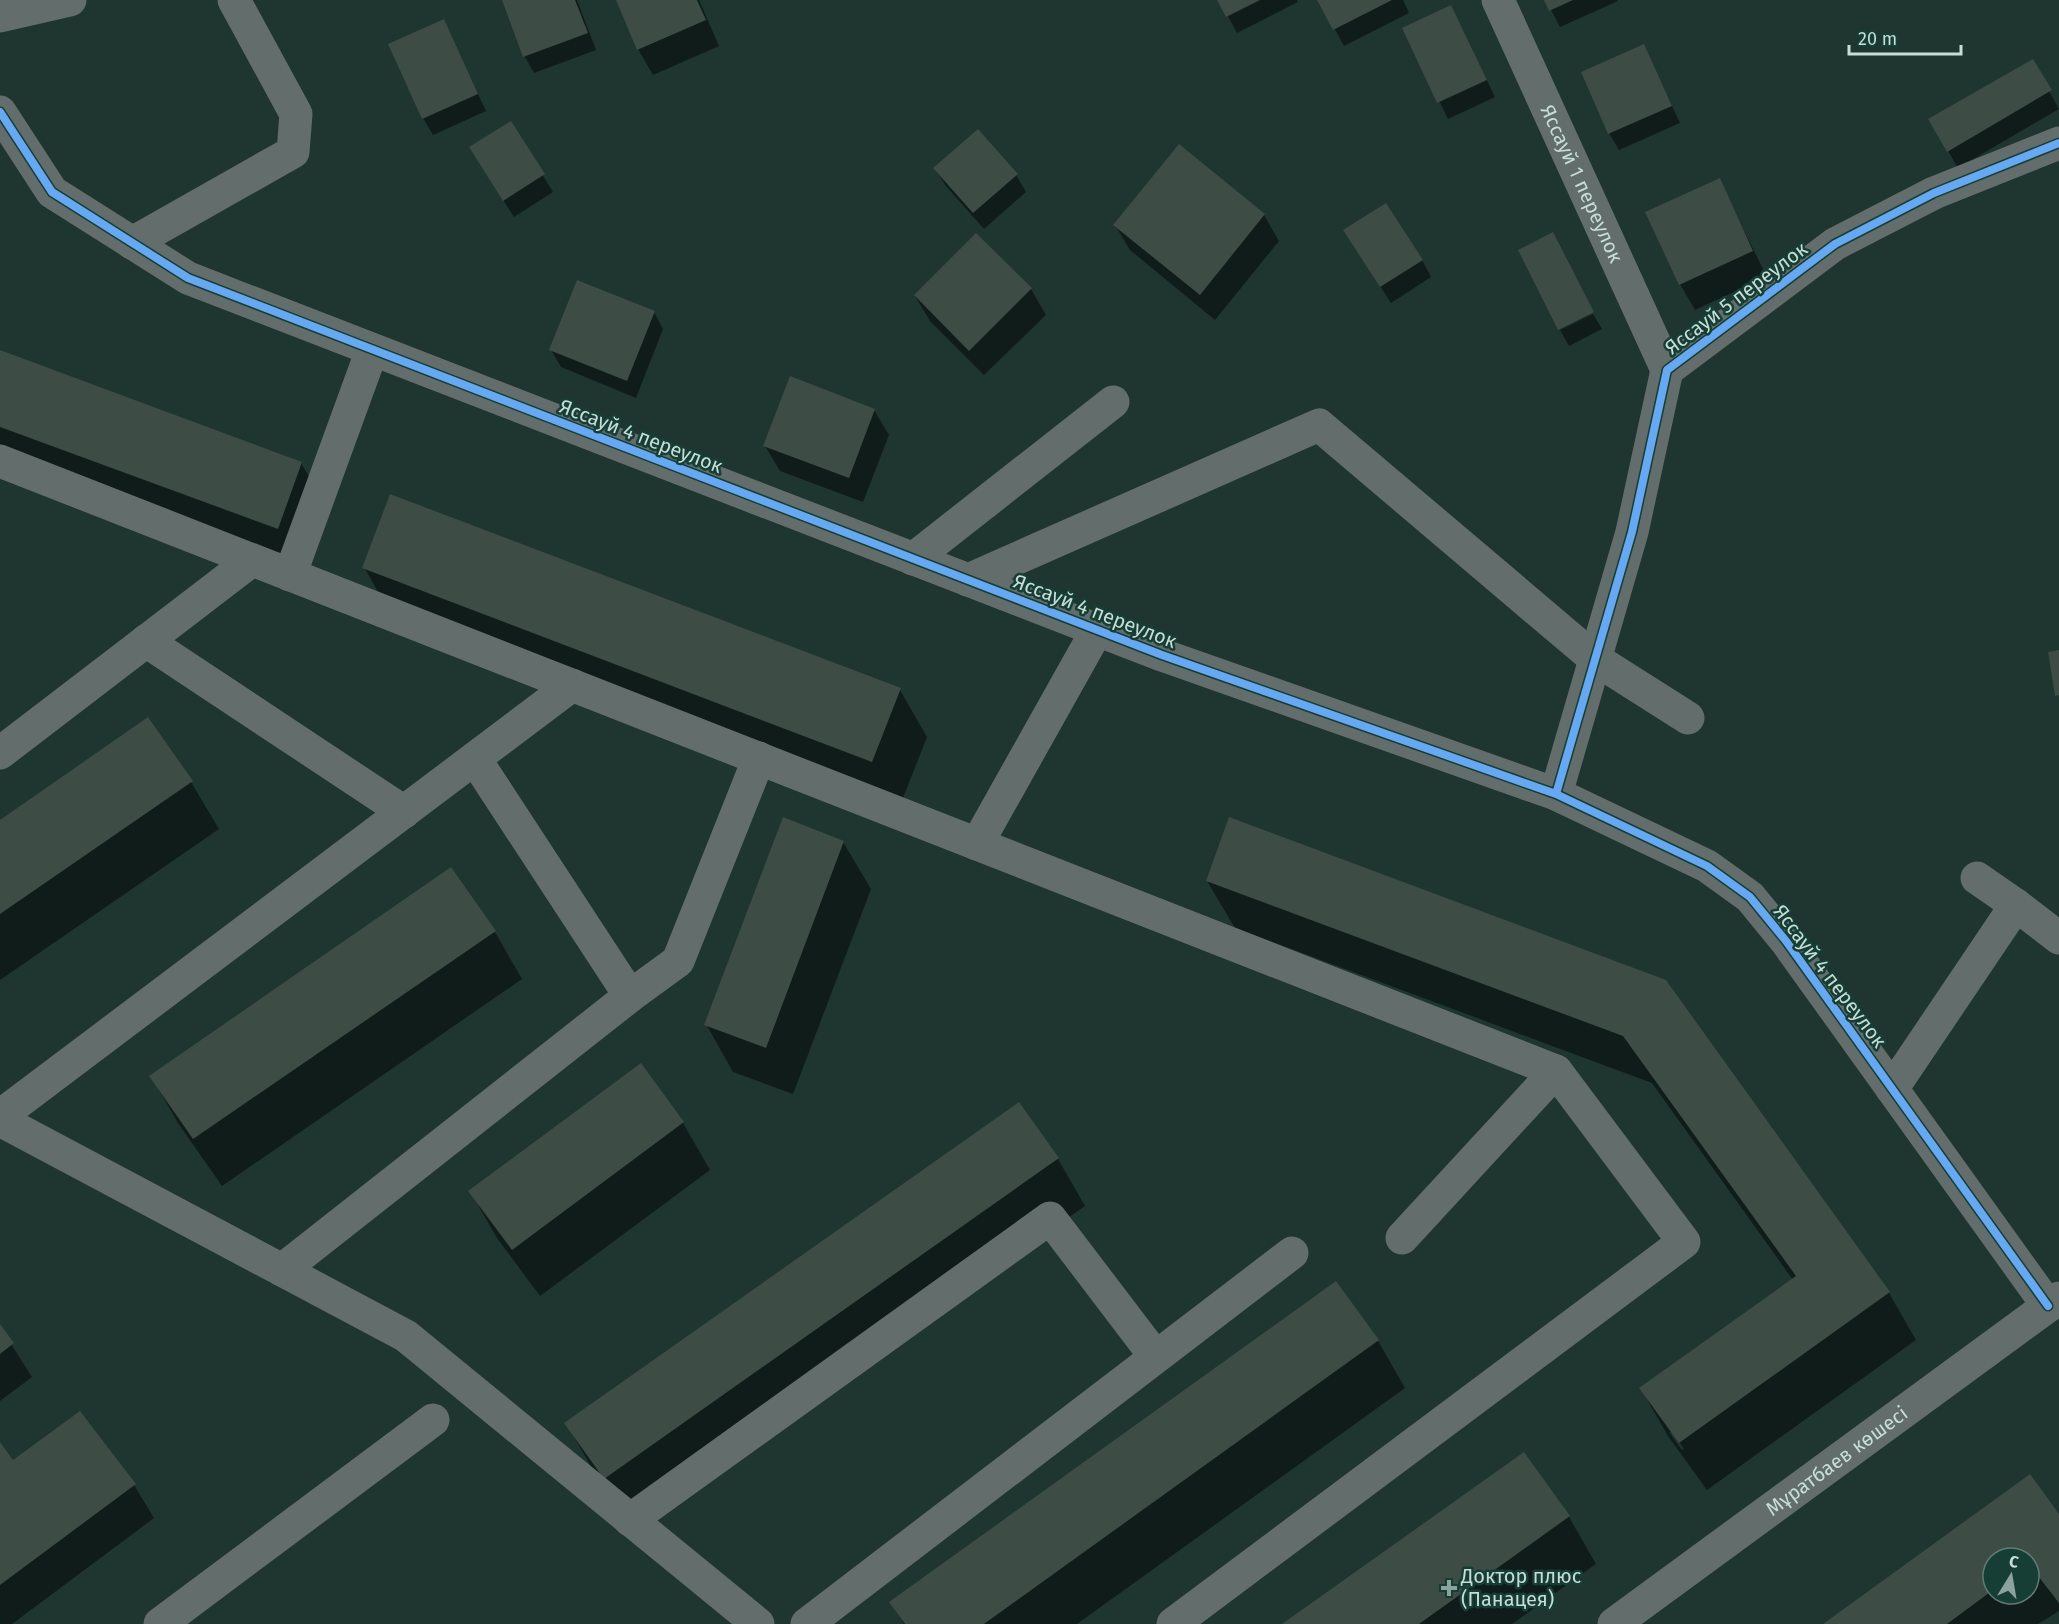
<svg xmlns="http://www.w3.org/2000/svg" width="2059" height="1624" font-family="'Fira Sans',sans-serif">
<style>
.shadow{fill:#0007;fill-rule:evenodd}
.building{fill:#3d4c45}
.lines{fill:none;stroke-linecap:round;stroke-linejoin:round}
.minor{stroke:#626d6c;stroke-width:33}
.cycleway-casing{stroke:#163e35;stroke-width:11}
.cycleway{stroke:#66a8f1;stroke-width:8}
.poi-dot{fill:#8ca29c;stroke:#163e35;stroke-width:2}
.labels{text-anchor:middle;stroke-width:5;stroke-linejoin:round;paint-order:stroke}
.street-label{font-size:20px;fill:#c7ddd6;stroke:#163e35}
.poi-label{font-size:20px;fill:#c7ddd6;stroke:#163e35;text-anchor:start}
</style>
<rect width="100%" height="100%" fill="#1f3530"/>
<path class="shadow" d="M503 0H577L596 50 534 73 525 57Z
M617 0H699L719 46 653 75 638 49Z
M1219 0H1297L1298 2 1237 33Z
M1319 0H1403L1409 13 1344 46Z
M1546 0H1617L1618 1 1560 27Z
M443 21 486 111 433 135 423 118Z
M1460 24 1495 97 1448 119 1404 29Z
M1644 46 1680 123 1619 150 1609 133Z
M2032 61 2059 109 1958 168 1930 120Z
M510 123 553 192 514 217 480 164Z
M1179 146 1264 215 1279 241 1215 320 1130 250 1115 225Z
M935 168 1016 175 1026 192 984 229 945 185Z
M1719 180 1767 277 1695 310 1680 284Z
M976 235 1031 289 1046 315 984 375 930 321 915 296Z
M1355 247 1422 260 1431 277 1391 303Z
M654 312 663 329 636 398 561 367 551 350Z
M1593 314 1602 329 1569 346 1560 330Z
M0 352 301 463 329 510 305 575 0 463Z
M874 410 889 435 863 502 780 471 765 446Z
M364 567 900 690 927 737 899 808 391 615Z
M191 782 219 829 0 980V822Z
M843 842 871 889 793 1094 733 1072 706 1024Z
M1207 881 1665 981 1889 1293 1916 1340 1707 1490 1668 1436 1641 1389 1793 1280 1652 1083 1235 928ZM1669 1432H1672L1684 1449 1682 1450Z
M495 932 522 979 222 1186 178 1123 151 1076Z
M641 1066 683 1123 710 1170 540 1296 497 1238 470 1191Z
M1019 1104 1058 1159 1085 1206 632 1525 593 1470 566 1423Z
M1335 1283 1378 1341 1405 1388 1077 1624H904L891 1602Z
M0 1327 32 1377 0 1401Z
M0 1445 13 1462 134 1485 154 1518 12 1624H0Z
M1523 1454 1569 1517 1596 1564 1512 1624H1285Z
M2059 1517V1611L2038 1624H1826ZM1993 1558H2029V1594H1993Z"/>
<path class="building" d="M502 0H575L588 33 523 57Z
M616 0H697L706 20 637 50Z
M1217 0H1260L1226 17Z
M1317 0H1392L1333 30Z
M1544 0H1573L1549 11Z
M1451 5 1487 80 1437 103 1402 28Z
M444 19 478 94 422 119 388 44Z
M1644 44 1672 106 1608 134 1581 72Z
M2033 59 2052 90 1947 152 1928 119Z
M511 121 545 174 503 201 469 147Z
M978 129 1018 174 973 213 933 168Z
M1179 144 1265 214 1200 295 1113 225Z
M1720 178 1753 251 1679 285 1645 212Z
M1386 203 1423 260 1380 287 1343 230Z
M1553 232 1594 312 1558 330 1518 250Z
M976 233 1032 288 969 351 914 295Z
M577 280 655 311 627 381 549 350Z
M0 350 302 462 278 529 0 427Z
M790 376 875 409 849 478 763 446Z
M390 494 901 688 872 762 362 568Z
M2059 650V695L2055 696 2048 652Z
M148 717 193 781 0 914V820Z
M783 817 844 841 766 1048 704 1025Z
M1229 817 1666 980 1890 1292 1679 1443 1639 1388 1796 1276 1623 1036 1206 881Z
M451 867 496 931 193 1139 149 1076Z
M641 1063 684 1122 512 1250 468 1191Z
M1019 1102 1059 1158 604 1479 564 1423Z
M1336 1281 1379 1340 984 1624H905L889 1602Z
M0 1324 14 1343 0 1354Z
M80 1411 136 1484 0 1585V1442L13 1460Z
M1524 1452 1570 1516 1419 1624H1282Z
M2030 1474 2059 1514V1603L2029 1564V1558H1993V1590L1947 1624H1823Z"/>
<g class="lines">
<g class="minor">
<path id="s1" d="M1498 0 1667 370"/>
<path d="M0 16 70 0"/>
<path d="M0 112 52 192 188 278 1162 655 1556 794 1707 866 1750 897 1786 941 2048 1306"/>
<path d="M132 243 293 152 296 114 234 0"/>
<path d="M0 461 1556 1071 1684 1242 1173 1624"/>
<path d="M913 559 1113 402"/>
<path d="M290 575 372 350"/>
<path d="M968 580 1319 425 1595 659 1688 718"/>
<path d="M146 641 404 812"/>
<path d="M0 753 252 560"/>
<path d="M475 759 630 996"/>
<path d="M1556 794 1632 532 1667 370 1835 244 1934 193 2059 143"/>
<path d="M977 844 1097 630"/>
<path d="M1977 878 2016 905"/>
<path d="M1892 1089 2016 905 2059 938"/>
<path d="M0 1116 572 685"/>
<path d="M0 1120 406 1336 758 1624"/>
<path d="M1402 1238 1556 1071"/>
<path d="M282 1270 630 996 678 961 759 758"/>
<path d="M630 1520 1050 1218 1155 1356"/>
<path d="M160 1624 433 1420"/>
<path d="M807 1624 1292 1253"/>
<path id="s2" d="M1614 1624 2059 1298"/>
</g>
<g class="cycleway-casing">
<path id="cycleway" d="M0 112 52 192 188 278 1162 655 1556 794 1707 866 1750 897 1786 941 2048 1306
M1556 794 1632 532 1667 370 1835 244 1934 193 2059 143"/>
</g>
<use href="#cycleway" class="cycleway"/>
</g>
<path class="poi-dot" d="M1446 1579h6v6h6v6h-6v6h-6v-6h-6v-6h6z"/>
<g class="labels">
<g class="street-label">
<text dy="7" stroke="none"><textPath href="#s1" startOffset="202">Яссауй 1 переулок</textPath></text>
<text transform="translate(1736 298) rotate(-37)" y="7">Яссауй 5 переулок</text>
<text transform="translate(641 436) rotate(21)" y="7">Яссауй 4 переулок</text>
<text transform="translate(1095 611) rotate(21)" y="7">Яссауй 4 переулок</text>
<text transform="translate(1830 976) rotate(53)" y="7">Яссауй 4 переулок</text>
<text dy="7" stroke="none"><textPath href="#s2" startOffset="276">Мұратбаев көшесі</textPath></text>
</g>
<g class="poi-label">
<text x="1461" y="1583">Доктор плюс<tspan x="1461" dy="23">(Панацея)</tspan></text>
</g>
</g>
<g transform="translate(2011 1576) rotate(11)"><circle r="28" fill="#163e35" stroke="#5d7e75" stroke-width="1.5"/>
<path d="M0-4.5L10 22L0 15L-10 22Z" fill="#8ca29c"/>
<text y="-9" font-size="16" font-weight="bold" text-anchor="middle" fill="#c7ddd6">С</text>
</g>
<path d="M1849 45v9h112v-9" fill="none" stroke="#c7ddd6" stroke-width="3"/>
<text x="1858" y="45" font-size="18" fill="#c7ddd6" stroke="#163e35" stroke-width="4.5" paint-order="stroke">20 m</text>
</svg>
